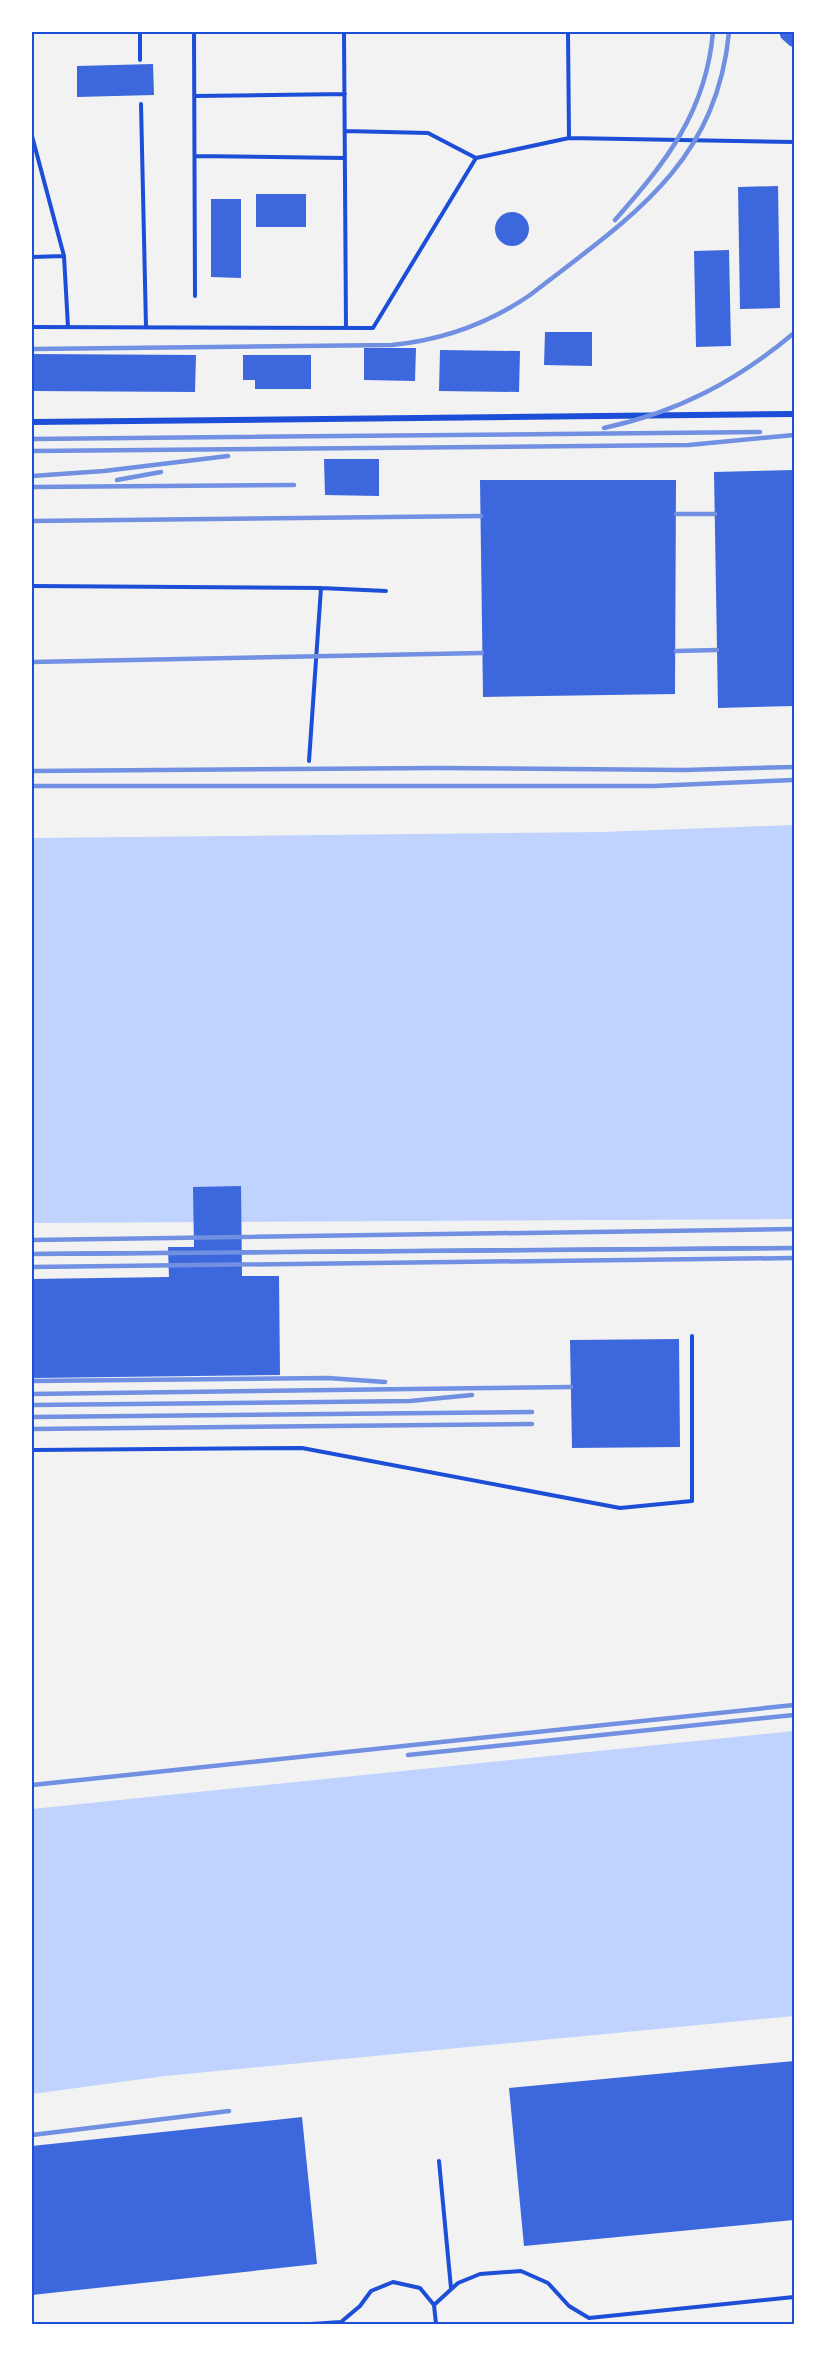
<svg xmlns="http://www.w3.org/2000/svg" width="826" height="2356" font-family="'Nunito Sans',sans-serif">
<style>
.water{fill:#bfd3fe}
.building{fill:#3d67dc}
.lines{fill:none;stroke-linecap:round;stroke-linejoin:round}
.service{stroke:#1d4ed8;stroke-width:4}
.minor{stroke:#1d4ed8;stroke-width:6}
.rail{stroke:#7290e2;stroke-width:4.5}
.neatline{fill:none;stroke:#1d4ed8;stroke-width:2}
</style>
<rect width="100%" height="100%" fill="#f2f2f2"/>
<path class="water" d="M794 825V1219L32 1223V838L602 832Z
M794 1731V2016L165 2076 32 2094V1809Z"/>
<path class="building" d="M779 32H794V47L790 46 781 38Z
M153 64 154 95 77 97V66Z
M778 186 780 308 740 309 738 187Z
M256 194H306V227H256Z
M211 199H241V278L211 277Z
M495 229a17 17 0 1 1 34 0a17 17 0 1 1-34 0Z
M729 250 731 346 696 347 694 251Z
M545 332H592V366L544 365Z
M364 348H416L415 381 364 380Z
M440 350 520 351 519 392 439 391Z
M32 354 196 355 195 392 32 391Z
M243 355H311V389H255V380H243Z
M324 459H379V496L325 495Z
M794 470V706L718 708 714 472Z
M480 480H676L675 694 483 697Z
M241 1186 242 1276H279L280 1375 32 1378V1279L169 1277 168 1247H194L193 1187Z
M679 1339 680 1447 572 1448 570 1340Z
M794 2061V2220L524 2246 509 2088Z
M302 2117 317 2264 32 2295V2146Z"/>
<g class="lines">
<path class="service" d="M140 32V60
M194 32 195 296
M344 32 346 328
M568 32 569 138
M195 96 345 94
M141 104 146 327
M345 131 428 133 476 158
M32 136 64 256
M195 156 345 158
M32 257 64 256 68 327
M32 327 373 328 476 158 569 138 794 142
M32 586 321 588 386 591
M309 761 321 588
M32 1254 794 1248
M32 1450 302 1448 620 1508 692 1501V1336
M439 2161 451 2288
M434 2305 458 2283 480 2274 521 2271 548 2283 569 2306 589 2318 794 2297
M311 2324 341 2322 360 2306 371 2291 393 2282 420 2288 434 2305 436 2324"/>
<path class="minor" d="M32 422 794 414"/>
<path class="rail" d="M615 220C666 162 706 112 713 32
M32 349 392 345C443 340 488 324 530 295 628 219 716 166 729 32
M604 428C678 412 737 381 794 333
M32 439 760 432
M32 451 689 445 794 435
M32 476 104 471 228 456
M117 480 161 472
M32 487 294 485
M676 514H715
M32 521 481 516
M676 651 717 650
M32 662 482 653
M32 771 439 768 684 770 794 767
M32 786H653L794 780
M32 1240 794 1229
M32 1254 794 1248
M32 1267 794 1258
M32 1381 328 1378 385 1382
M32 1394 571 1387
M32 1405 410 1401 472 1395
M32 1417 532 1412
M32 1429 532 1424
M408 1755 794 1715
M32 1785 794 1705
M32 2135 229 2111"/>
</g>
<rect width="826" height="2356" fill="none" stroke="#ffffff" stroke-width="66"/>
<rect x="33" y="33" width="760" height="2290" class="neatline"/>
</svg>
